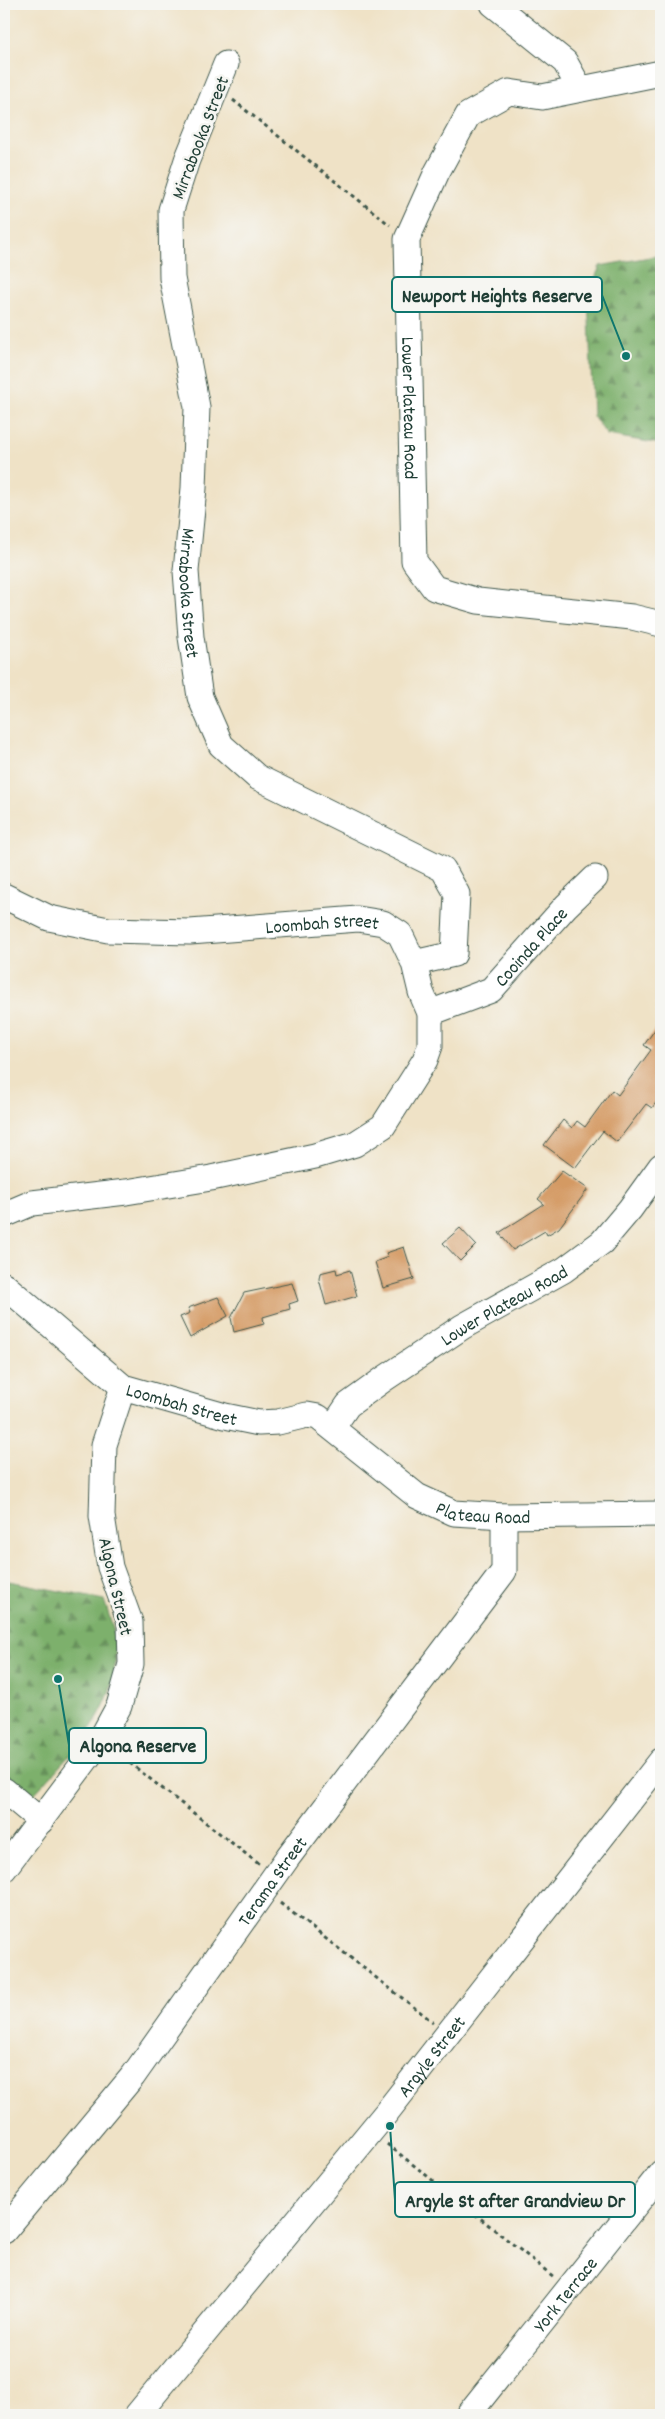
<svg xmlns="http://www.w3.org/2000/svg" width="665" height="2419" font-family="Dekko,sans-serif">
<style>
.forest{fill:url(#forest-firs);stroke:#4e7650}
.building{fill:#d49a64}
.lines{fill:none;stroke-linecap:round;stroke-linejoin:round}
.minor-casing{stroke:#3e564a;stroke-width:27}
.path{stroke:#3e564a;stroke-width:3;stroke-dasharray:4 4;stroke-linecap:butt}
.minor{stroke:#fff;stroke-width:25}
.labels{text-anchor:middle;stroke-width:5;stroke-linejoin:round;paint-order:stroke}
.street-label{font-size:19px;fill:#1f3d34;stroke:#f6f6f2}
.leader{fill:none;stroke:#0f766e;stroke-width:2}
.callout-dot{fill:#0f766e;stroke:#f6f6f2;stroke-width:2}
.callout{fill:#f6f6f2;stroke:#0f766e;stroke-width:2}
.callout-label{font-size:20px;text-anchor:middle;font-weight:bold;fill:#1f3d34}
</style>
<defs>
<pattern id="forest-firs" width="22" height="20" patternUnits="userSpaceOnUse" patternTransform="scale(1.25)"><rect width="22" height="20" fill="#7db06c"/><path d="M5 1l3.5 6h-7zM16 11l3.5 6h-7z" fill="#66905a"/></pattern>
</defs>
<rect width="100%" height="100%" fill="#f6f6f2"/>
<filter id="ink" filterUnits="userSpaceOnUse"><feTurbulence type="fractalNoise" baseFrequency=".02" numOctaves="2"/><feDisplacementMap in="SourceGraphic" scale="10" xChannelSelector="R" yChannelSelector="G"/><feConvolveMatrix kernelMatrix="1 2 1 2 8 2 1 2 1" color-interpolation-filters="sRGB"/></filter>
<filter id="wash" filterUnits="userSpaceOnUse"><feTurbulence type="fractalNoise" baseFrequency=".0096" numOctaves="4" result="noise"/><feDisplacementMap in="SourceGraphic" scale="20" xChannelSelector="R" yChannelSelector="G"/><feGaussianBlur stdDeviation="1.12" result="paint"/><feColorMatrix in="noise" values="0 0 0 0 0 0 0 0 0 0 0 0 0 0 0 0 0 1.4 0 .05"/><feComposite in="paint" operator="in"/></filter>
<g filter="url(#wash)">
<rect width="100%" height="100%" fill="#efe2c6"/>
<path class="forest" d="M661 255V444L607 435 593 416 588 295 600 266Z
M4 1580 104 1600C107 1610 112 1622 114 1633 125 1709 73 1750 28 1801L4 1796Z"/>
<g id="blocks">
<path class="building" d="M661 1021V1096L652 1108 646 1104 617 1142 603 1131 575 1168 544 1145 563 1120 572 1128 577 1121 585 1127 612 1090 618 1095 651 1050 644 1045Z
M562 1171 588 1189 559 1228 547 1235 545 1231 513 1250 499 1233 544 1204 538 1199Z
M460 1228 476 1245 460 1261 443 1243Z
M404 1247 414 1279 383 1288 375 1262 388 1257 386 1253Z
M336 1269 337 1274 350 1270 357 1296 326 1305 319 1279 320 1273Z
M292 1283 298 1301 289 1304 290 1309 263 1317 264 1324 234 1332 231 1318 244 1293Z
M218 1297 228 1316 190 1338 180 1317 190 1313 188 1308Z"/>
</g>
</g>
<g filter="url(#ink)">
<use href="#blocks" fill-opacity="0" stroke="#3e564a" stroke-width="1"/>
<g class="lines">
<g class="minor-casing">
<g id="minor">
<path d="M493 4 565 62 580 89"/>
<path id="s1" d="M226 64 187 160 171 210 172 278 197 407 194 488 186 571 191 637 200 697 221 745 257 777 443 869 457 894 454 954 414 963"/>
<path id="s2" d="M661 73 542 97 509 92 468 115 437 172 407 239 414 561 434 588 478 601 632 617 661 624"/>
<path id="s3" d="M4 896 49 918 108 930 190 932 358 919 383 923 400 934 414 963 421 992 430 1013V1046L425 1060 383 1126 355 1144 315 1156 211 1178 126 1192 32 1203 4 1215"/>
<path id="s4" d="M430 1013 491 990 566 906 595 878"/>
<path id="s5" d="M4 1285 123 1387 225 1416 259 1423 278 1422 307 1415 318 1417 417 1496 454 1513 504 1516 661 1514"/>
<path id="s6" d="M333 1427 348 1405 384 1379 462 1327 564 1270 602 1242 630 1209 661 1166"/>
<path d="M4 1790 41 1821"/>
<path d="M4 1869 100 1741 119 1706 131 1664 130 1622 110 1567 102 1516 104 1445 123 1387"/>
<path id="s7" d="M4 2231 133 2076 288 1857 504 1571V1516"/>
<path id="s8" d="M137 2415 386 2113 661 1761"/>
<path id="s9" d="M468 2415 661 2173"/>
</g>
</g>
<path class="path" d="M233 100 390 225
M117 1753 260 1865
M280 1903 433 2022
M387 2144 554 2277"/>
<use href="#minor" class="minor"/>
</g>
</g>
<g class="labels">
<g class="street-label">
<text transform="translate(199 137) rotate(-69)" y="7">Mirrabooka Street</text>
<text dy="7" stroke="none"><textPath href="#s2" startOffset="509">Lower Plateau Road</textPath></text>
<text dy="7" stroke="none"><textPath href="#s1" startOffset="542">Mirrabooka Street</textPath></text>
<text dy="7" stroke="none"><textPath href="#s3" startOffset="325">Loombah Street</textPath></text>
<text dy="7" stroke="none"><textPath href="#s4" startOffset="124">Cooinda Place</textPath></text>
<text dy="7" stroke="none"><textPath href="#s6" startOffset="212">Lower Plateau Road</textPath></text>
<text dy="7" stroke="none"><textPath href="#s5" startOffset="218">Loombah Street</textPath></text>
<text dy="7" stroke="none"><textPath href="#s5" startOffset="554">Plateau Road</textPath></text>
<text transform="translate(117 1586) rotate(77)" y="7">Algona Street</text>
<text dy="7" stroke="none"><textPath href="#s7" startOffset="441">Terama Street</textPath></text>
<text dy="7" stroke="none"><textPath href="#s8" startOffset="464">Argyle Street</textPath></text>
<text dy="7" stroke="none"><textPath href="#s9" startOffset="155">York Terrace</textPath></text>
</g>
</g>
<path class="leader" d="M626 356L602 295M58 1679L69 1745M390 2126L395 2200"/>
<g class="callout-dot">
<circle cx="626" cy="356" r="5"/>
<circle cx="58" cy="1679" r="5"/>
<circle cx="390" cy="2126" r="5"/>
</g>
<g class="callout">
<rect x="392" y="277" width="210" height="35" rx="5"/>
<rect x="69" y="1728" width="137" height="35" rx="5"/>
<rect x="395" y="2182" width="240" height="35" rx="5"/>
</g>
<g class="callout-label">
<text x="497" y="302">Newport Heights Reserve</text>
<text x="138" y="1752">Algona Reserve</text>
<text x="515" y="2207">Argyle St after Grandview Dr</text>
</g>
<rect width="665" height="2419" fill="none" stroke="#f6f6f2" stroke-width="20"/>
</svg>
